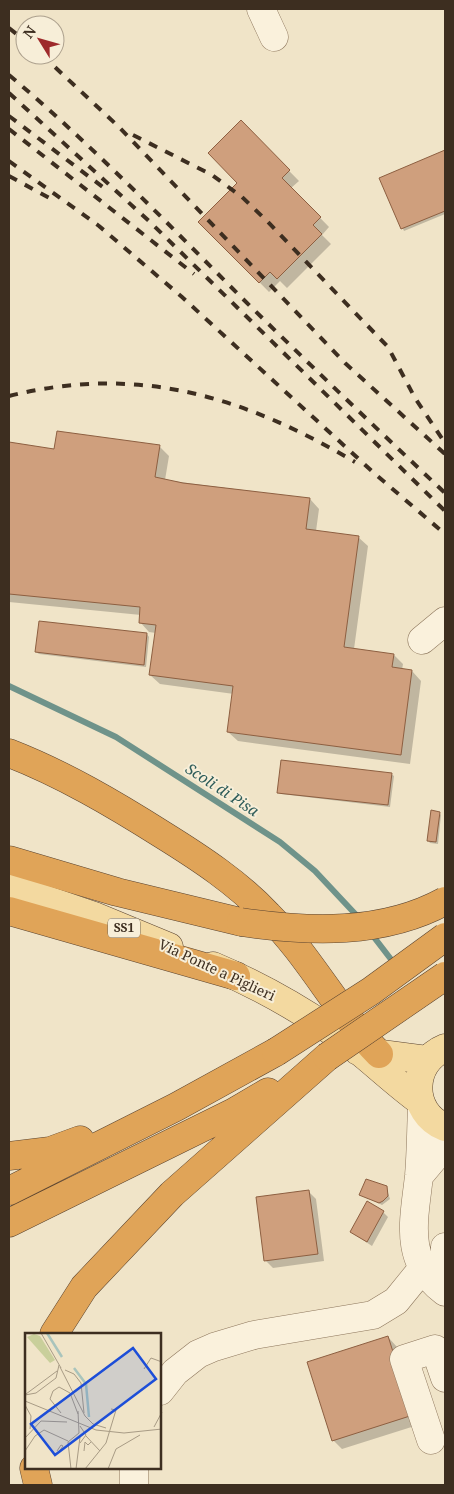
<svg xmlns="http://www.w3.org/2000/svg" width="454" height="1494" font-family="'Noto Serif',serif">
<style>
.shadow{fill:#0003}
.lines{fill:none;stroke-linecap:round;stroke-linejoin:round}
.stream{stroke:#6f938a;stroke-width:6}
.building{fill:#cf9f7d;stroke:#8d5f41}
.minor-casing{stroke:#8d765c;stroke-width:29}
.major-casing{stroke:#5b4430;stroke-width:29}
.highway-casing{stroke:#5b4430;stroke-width:29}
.minor{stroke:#faf1dc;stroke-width:28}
.major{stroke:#f3d9a0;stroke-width:28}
.highway{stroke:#e0a458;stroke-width:28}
.rail{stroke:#3d2e20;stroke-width:4;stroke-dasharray:9 9;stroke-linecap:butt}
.highway-bridge-casing{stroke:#5b4430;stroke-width:29;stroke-linecap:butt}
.highway-bridge{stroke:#e0a458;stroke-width:28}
.labels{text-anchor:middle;stroke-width:4;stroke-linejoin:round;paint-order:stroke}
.shield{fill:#f7eed8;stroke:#756857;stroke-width:1}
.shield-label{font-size:12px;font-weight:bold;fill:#3d2e20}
.street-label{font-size:14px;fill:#3d2e20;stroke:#f7eed8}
.water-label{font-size:15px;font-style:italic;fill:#2f5d5a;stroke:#f7eed8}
.inset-river{fill:none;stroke:#a9c4bc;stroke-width:2.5}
.inset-road{fill:none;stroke:#a89b85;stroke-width:1}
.view{fill:#1d4ed8;fill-opacity:0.15;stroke:#1d4ed8;stroke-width:2.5}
.inset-edge{fill:none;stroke:#3d2e20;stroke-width:2.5}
</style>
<rect width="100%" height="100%" fill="#f0e4c8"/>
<path class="shadow" d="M241 122 299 181 291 188 329 227 322 235 331 244 287 288 280 281 269 292 200 222 239 183Z
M445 151V214L404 231 380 178Z
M9 444 55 450 159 446 169 456 165 480 310 499 319 509 316 531 358 537 368 546 354 649 394 655 403 664 402 670 412 671 421 681 410 764 238 741 228 732 234 694 160 684 150 675 156 633 149 632 140 622 141 615 9 602Z
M147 634 149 637 146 667 39 654 36 652Z
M391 774 394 776 390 807 281 794 278 792Z
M439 813 441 815 438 844 430 843 428 840Z
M386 1187 390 1199 382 1205 361 1194Z
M308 1191 316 1199 324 1261 273 1268 265 1260Z
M383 1212 388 1217 372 1246 351 1232Z
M388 1337 397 1347 421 1424 342 1449 333 1440Z"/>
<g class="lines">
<path class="stream" d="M9 686 116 737 280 842 315 871 359 918
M370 932 390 958"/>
</g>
<path class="building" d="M241 120 290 170 282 178 321 217 313 225 322 234 277 279 270 272 259 283 198 222 237 183 208 153Z
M445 150V211L401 229 379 178Z
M57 431 160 445 155 477 183 483 310 498 306 529 359 536 344 647 394 654 392 667 412 670 401 755 227 732 233 686 149 675 156 625 139 623 140 607 9 594V442L54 449Z
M39 621 147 633 144 665 35 652Z
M281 760 392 773 388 805 277 793Z
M431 810 440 812 436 842 427 841Z
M366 1179 387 1186 388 1196 383 1201 379 1203 359 1195Z
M309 1190 318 1254 264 1261 256 1197Z
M367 1201 384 1211 367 1242 350 1232Z
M388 1336 413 1415 332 1441 307 1362Z"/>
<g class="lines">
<g class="minor-casing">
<path id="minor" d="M261 9 274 37
M422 640 445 621
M422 1107C421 1130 421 1153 419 1176 414 1221 403 1261 445 1292
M419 1176 445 1145
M445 1247V1262
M160 1391 175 1372 198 1354 214 1347 254 1335 373 1315 396 1301 422 1269
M431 1440 404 1359 435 1349 445 1378
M134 1468V1485"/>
</g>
<g class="major-casing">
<path id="major" d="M9 887 94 916 169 947
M213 966C265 988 313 1016 358 1050 379 1067 398 1085 420 1101
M445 1048C410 1062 409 1113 445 1127
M358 1051 427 1060"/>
</g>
<g class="highway-casing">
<path id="highway" d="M9 753C63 774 114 804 163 835 200 858 238 883 268 915 310 957 337 1011 379 1054
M9 860 117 892 241 922
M9 911 236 976
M9 1156 50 1151 80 1140
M9 1191 176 1107 276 1052
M9 1223 234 1112 268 1092
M54 1334 84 1287 172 1194 327 1057
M34 1468 38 1485"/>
</g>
<use href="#minor" class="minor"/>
<use href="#major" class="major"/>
<use href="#highway" class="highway"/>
<path class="rail" d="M9 28 25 41
M42 55 119 127 345 363 445 454
M9 75C92 145 167 223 243 299 310 365 377 429 445 493
M9 93 150 222 445 511
M9 116 108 191
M9 129 194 274
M133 135 212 175 242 197 268 222 388 347 415 398 445 443
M9 161 99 226 182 297 374 473 445 534
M9 176 53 200
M9 396C138 364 243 396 355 462"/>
<g class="highway-bridge-casing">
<path id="highway-bridge" d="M241 922C309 932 383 935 445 901
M276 1052 371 991 445 937
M327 1057 445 976"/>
</g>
<use href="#highway-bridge" class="highway-bridge"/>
</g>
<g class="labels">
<rect class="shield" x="108" y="918.5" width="32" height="19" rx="4"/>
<g class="shield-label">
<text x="124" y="932">SS1</text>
</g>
<g class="street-label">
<text transform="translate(217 970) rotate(25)" y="5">Via Ponte a Piglieri</text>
</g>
<g class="water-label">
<text transform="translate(222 790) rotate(33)" y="5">Scoli di Pisa</text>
</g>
</g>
<g transform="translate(25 1333)">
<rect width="136" height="136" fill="#f0e4c8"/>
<path d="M9 1 15 3 30 27 25 30 2 4Z" fill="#c9cf9b"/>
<path class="inset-river" d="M22 0 37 24M49 35 61 51 64 84"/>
<path class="inset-road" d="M16 0 36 35M35 34 60 83 68 91 81 95M119 36 126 25 137 29M40 37 49 41 56 50 59 80M1 61 32 38M0 62 11 60 31 45 34 32M0 68 71 97 99 100 137 96M0 72 6 83 5 96M53 78 54 100M36 80 25 66 28 58 34 54 45 60 53 81M55 93 61 102 55 110M129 94 137 79M61 103 75 118M0 105 16 88 42 89M0 118 10 103 19 97 43 108M32 118 36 112 38 113 34 119M59 118 60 109 63 112 66 109M46 136 43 109 54 100M51 136 55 104M60 136 81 110 91 77 86 76M83 136 91 116 115 102"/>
<path class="view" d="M108 15 131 46 30 122 6 91Z"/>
<rect width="136" height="136" class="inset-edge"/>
</g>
<rect width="454" height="1494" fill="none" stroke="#3d2e20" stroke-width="20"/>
<g transform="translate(40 40) rotate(307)"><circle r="24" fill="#f7eed8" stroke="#ada18e"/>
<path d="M0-4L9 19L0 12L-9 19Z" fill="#9e2a2b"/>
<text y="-8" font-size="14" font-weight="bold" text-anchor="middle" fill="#3d2e20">N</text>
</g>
</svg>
